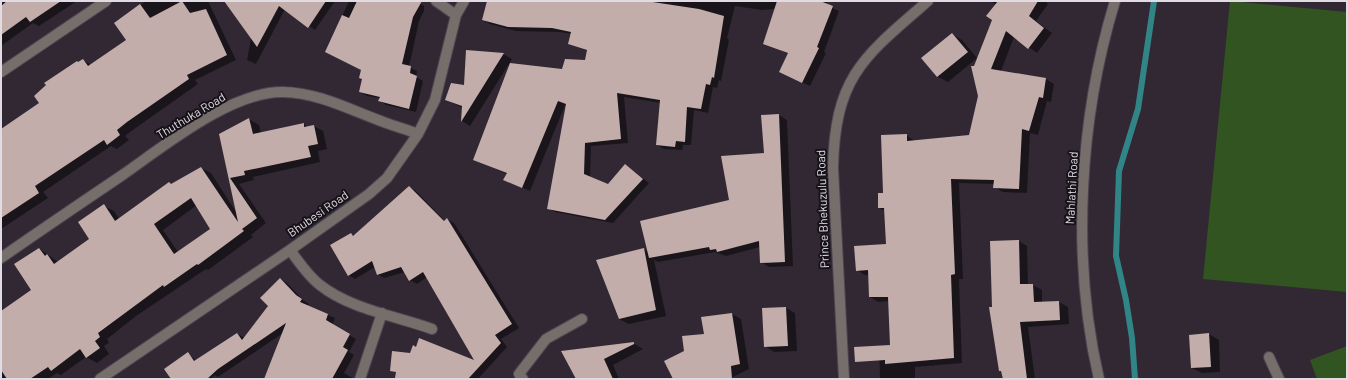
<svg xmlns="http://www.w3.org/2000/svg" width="1348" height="380" font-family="Barlow,sans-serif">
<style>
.green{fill:#325421}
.shadow{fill:#0007;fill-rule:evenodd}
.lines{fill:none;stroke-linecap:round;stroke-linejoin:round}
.stream{stroke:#318586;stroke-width:6}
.building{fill:#c2adab;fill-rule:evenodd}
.minor-casing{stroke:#4d4550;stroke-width:12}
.minor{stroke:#766e6b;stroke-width:10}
.labels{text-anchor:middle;stroke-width:4;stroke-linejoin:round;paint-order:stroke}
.street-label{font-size:12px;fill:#e1dbe3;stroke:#161218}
</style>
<rect width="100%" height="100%" fill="#312834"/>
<path class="green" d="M1230 1 1347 12V292L1203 279Z
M1347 346V379H1317L1310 360Z"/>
<path class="shadow" d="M1 1H77L39 26 33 23 1 46Z
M146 1H208L236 60 195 80 198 84 137 127 125 136 129 140 117 149 111 146 43 192 48 198 1 229V132L40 103 79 63 83 60 91 65 127 40 115 23Z
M258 1H335L315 30 285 9 256 64 247 60Z
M349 1H416L424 6V11L419 21 409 67 417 71 416 77 423 81 416 112 386 105 380 101V98L367 96 360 92 363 80 362 70 326 51Z
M488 1H828L826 5 839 11 824 52 826 53 810 86 787 76 789 54 764 43 775 9 762 10 735 6 727 38 729 40 721 81 719 80 717 88 713 87 708 113 694 110 691 145H683L682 150 664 149 657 145 661 103 624 97 628 143 591 146 590 178 608 186 625 165 649 183 613 223 555 212 548 208 567 105H565L530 191 505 180 507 174 474 159 563 70 586 62 588 51 569 44 572 34 560 32 516 31 490 24 483 20Z
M991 1H1045L1048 4 1036 21 1052 33 1037 53 1014 37 1001 71 1046 79 1054 84 1051 102 1047 101 1038 135 1030 133 1027 193 1003 192 994 187 995 184 959 183 963 279H959L962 363 915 367V379H880L879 346H891L889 301 878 302 870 297 869 275H865L857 270 887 245 885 211 879 208 906 135 915 141 970 136 979 96 974 67 993 20 996 5Z
M952 34 962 40 977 58 948 82 938 77 923 59Z
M503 54 512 59 470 126 462 121 463 108 446 100Z
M779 115 787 120 793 266 769 267 761 262 760 247 726 256 715 252 658 262 654 260 666 316 629 324 619 319 644 249 648 252 730 201 765 154Z
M249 119 259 125 261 133 304 124 308 127 314 126 323 131 327 149 318 151 320 162 253 177 254 180 239 184 266 223 251 235 253 237 208 270 206 269 136 316 107 339 109 343 104 346 109 354 97 363 86 357 61 375 57 373 48 379H1V312L33 290 40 249 58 262 90 239 104 206 114 211 119 219 201 168 211 173 236 212 220 135ZM197 205 211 229 178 252 163 230Z
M409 187 416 191 445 221 447 219 454 223 519 328 501 339 507 347 478 379H400L402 375 391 370 411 354 477 362 427 277 417 284 410 280 405 272 384 278 377 274 375 267 355 279 348 275 351 234 354 236Z
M1019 241 1027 246 1028 285H1033L1042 290V302H1059L1068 307 1069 324 1028 327 1035 379H1003V372L1000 371 993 308Z
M281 279 287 283 303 300 309 304 307 306 335 318 332 325 356 339 349 352 354 355 344 373 354 379H265L283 333 218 377 215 375 210 379H168L188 354 197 361 237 334 245 338 269 306Z
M786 308 795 313 797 351 774 352 765 346Z
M732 314 741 319 749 369 729 379H674L685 351 705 335 702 318Z
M1209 334 1219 340 1220 372 1202 373 1192 368Z
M633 343 643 349 613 365 619 379H577L563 351Z"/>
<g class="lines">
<path class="stream" d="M1135 379 1132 338 1126 300 1116 256 1119 171 1138 109 1154 1"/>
</g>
<path class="building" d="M7 1H61L30 22 26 17 1 35V6Z
M182 1 190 13 206 9 227 55 187 75 189 79 127 122 117 130 120 135 107 145 104 140 35 186 39 193 1 218V129L39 103 34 96 46 85 44 83 77 61 78 62 83 59 88 66 126 40 114 23 140 4 150 18Z
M224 1H326L308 28 279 6 257 47Z
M357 1H422L413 17 402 64 411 66 410 73 417 76 409 109 378 101 380 97 359 92 362 79 359 78 361 70 325 52 342 15 349 18Z
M487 1H646L699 9 724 16 714 78 712 77 710 85 706 84 701 109 687 107 685 142 676 141 675 147 656 145 660 100 617 93 621 139 585 143 584 174 608 184 625 164 643 179 605 220 547 209 566 104 558 101 522 188 503 180 507 173 473 160 510 63 562 69 565 59 585 60 587 50 568 44 571 32 552 28 508 27 482 20Z
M777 1H820L833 6 817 47 819 48 802 83 779 72 788 53 763 44Z
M998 1H1038L1029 16 1044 28 1028 49 1006 31 991 69 1046 78 1043 98 1039 97 1029 131 1022 129 1019 189 993 188 994 180 951 179 955 274 951 275 954 358 885 364V360L855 362 854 347 890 345 888 297H869L868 270 856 271 854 246 886 244 884 208H878V193H883L881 135 907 134V141L969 135 978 96 971 66H974L992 20 986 16Z
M952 33 968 52 937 77 921 58Z
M466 50 504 53 461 122 462 106 445 100 451 83 464 85Z
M779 114 785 262 760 263 759 241 717 252 716 249 710 250 709 247 649 258 640 221 729 200 721 156 764 153 761 115Z
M249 118 253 134 304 123V127L314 125 318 144 308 146 311 157 244 171 245 175 230 178 257 218 242 229 244 231 198 265 197 264 164 287 163 285 98 333 100 337 95 341 100 348 86 358 80 349 51 371 48 367 30 379H7L1 370V311L31 290 14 264 39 248 45 256 47 254 54 264 89 239 78 222 104 204 115 221 169 182 171 184 201 167 238 222 219 134ZM191 198 210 229 174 254 154 224Z
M409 186 444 221 447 218 512 324 495 335 501 343 468 379 395 378 396 372 390 371 392 351 410 353 413 345 416 347 419 338 474 360 423 272 409 281 401 267 377 275 372 261 348 276 330 245 351 233 353 236Z
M1019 240 1020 284H1033L1034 302 1059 301 1060 320 1020 322 1027 379H1003L1001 371H999L989 307H992L990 241Z
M644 248 656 310 619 319 596 260Z
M280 278 296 295 302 299 300 302 328 314 326 320 350 334 343 347 348 350 332 379H264L286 323 218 369 207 379H171L164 369 188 352 194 361 237 333 242 340 268 306 260 298Z
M786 307 788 346 764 347 762 308Z
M732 313 740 364 731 366 732 379H673L664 361 684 351 682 336 704 334 701 317Z
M1209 333 1211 367 1191 368 1189 335Z
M634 342V344L604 359 613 379H576L561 351Z"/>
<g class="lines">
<g class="minor-casing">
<path id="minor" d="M436 1 456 15
M1 72 106 1
M290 250C299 262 308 276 320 285 350 309 396 316 432 329
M1 258C41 230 81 203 121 176 163 147 231 91 283 92 319 93 348 109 381 121 393 126 406 129 418 134
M1269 357 1279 379
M100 379 290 250 369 194 387 178 418 134 435 100 456 15 464 1
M360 379 382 313
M523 379 519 374 546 339 582 319
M844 379 833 168C835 77 863 57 928 1
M1099 379C1071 259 1079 119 1115 1"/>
</g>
<use href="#minor" class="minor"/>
</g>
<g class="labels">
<g class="street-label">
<text transform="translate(191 116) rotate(-31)" y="4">Thuthuka Road</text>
<text transform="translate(1072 188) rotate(-87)" y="4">Mahlathi Road</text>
<text transform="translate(823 209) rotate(-92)" y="4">Prince Bhekuzulu Road</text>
<text transform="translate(318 214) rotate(-35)" y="4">Bhubesi Road</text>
</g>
</g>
<rect width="1348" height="380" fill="none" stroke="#e1dbe3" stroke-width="4"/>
</svg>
